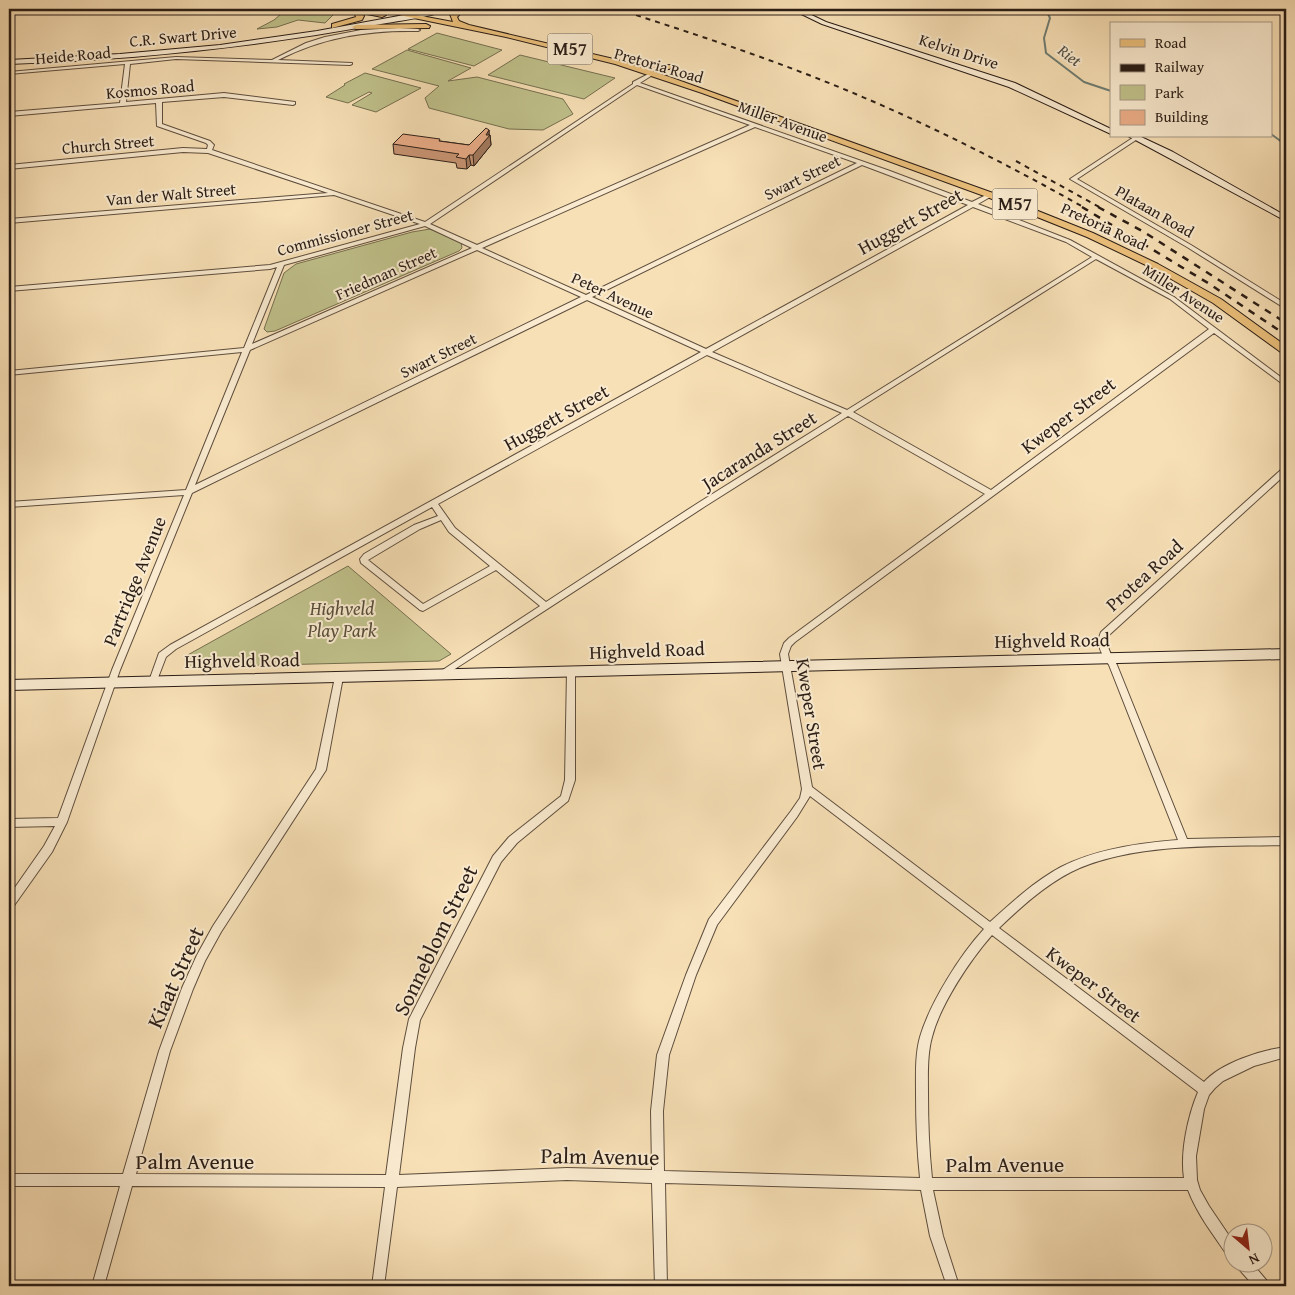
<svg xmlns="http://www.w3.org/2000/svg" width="1295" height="1295" font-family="'Gentium Book Plus',serif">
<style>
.green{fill:#c0c18b;stroke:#756f50}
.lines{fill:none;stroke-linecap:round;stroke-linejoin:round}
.stream{stroke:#6f7d73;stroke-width:2}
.street-casing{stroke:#5e4e3e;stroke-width:2}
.secondary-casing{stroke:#2a1d16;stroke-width:2}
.primary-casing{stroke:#2a1d16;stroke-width:2}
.street{fill:#faebd0;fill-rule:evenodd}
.secondary{fill:#faebd0;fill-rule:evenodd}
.primary{fill:#ecc07b;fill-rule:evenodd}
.rail-far1{stroke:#2a1d16;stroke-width:2;stroke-dasharray:5 5;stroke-linecap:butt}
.rail{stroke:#2a1d16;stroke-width:2.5;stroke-dasharray:7 7;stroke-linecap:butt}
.wall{fill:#cb9676;stroke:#2a1d16}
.shaded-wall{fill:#a57a60;stroke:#2a1d16}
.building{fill:#ecae89;stroke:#2a1d16}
.labels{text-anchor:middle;stroke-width:4;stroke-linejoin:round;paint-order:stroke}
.far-street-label{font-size:16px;fill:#2a1d16;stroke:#faebd0}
.far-water-label{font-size:16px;font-style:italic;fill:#4c4d44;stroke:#faebd0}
.shield{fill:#faebd0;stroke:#685b4e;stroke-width:1}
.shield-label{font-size:18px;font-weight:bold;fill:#2a1d16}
.street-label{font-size:19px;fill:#2a1d16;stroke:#faebd0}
.park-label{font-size:19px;font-style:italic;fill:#574e39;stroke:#faebd0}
.near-street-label{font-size:22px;fill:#2a1d16;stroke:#faebd0}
</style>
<rect width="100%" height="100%" fill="#f8e0b6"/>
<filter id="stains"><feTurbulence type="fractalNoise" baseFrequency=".004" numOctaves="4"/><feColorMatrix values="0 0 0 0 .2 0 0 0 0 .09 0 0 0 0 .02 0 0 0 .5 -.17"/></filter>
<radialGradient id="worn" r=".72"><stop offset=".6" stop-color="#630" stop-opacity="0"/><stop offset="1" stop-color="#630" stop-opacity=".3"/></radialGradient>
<path class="green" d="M287 9 337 11 325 23 298 20 277 27 257 29 274 20Z
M437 33 502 50 474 66 408 49Z
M407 50 471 68 448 81 477 77 563 99 573 114 543 130 509 129 429 108 425 98 439 86 372 69Z
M520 55 615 78 584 99 488 75Z
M365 73 421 88 376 112 352 105 372 93 369 92 348 103 326 97 345 85 344 84Z
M430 229 461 242 462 248 459 251 275 331 267 332 264 329 284 273 296 264 412 232Z
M348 566 451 654 439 661 187 667 184 657Z"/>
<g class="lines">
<path class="stream" d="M994 9 1037 11 1048 14 1050 18 1044 38 1046 53 1084 82 1111 91
M1271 134 1286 145"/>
<g class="street-casing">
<path id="street" d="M399 28 418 29 420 30 418 31C368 30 323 37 278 60L352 63V64L350 65 176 59 130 64 126 102 224 93 295 102V104L293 105 224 97 162 102V124L210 141 214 145 212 150 425 222 633 84V82L652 72H654V74L640 83 890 171 972 202 988 194H992V196L978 204 1070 240 1174 297 1286 381V386L1284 385 1214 333 795 642 791 646 788 654 812 787 990 922C1012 902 1035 881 1061 867 1096 849 1139 843 1178 840L1109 665C1102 654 1095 645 1101 632L1283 468H1286V474L1108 636C1105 647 1112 655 1117 665L1187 839 1286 837V845C1220 847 1132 842 1071 872 1044 886 1021 907 999 928L1204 1082C1221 1063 1261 1050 1286 1047V1057L1254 1066 1223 1081 1215 1088 1209 1095 1204 1109 1196 1156 1197 1180 1200 1190 1209 1206 1232 1240V1256L1227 1255C1213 1234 1197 1214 1188 1190H933L943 1236 959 1286H947L930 1236 921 1190 665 1183 667 1286H655L652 1183 567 1180 397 1187 384 1286H372L385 1187 132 1186 104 1286H92L120 1186H9V1174H123L159 1051 182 988 197 955 213 926 316 769 335 677 336 675H342L343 677 326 770 221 932 205 961 193 989 170 1051 136 1174 386 1175 403 1048 409 1019 493 856 509 837 561 796 565 780 567 671 568 669H574L575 671V780L568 801 517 843 501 862 420 1020 415 1048 399 1175 567 1168 652 1170 651 1111 657 1055 686 975 709 919 791 811 800 798 802 789 780 654 784 643 789 638 985 494 848 416 704 507 441 678 438 677 437 675 438 673 540 606 496 570 423 611 420 610 361 563 360 559 364 554 414 525 438 516 432 507 176 649 166 657 156 683H150L149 681 159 653 170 645 701 352 587 300 192 493 120 670 67 822 52 852 13 907 9 908V896L44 846 55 826 9 827V819L58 818 112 670 184 495 9 507V502L186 490 242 352 9 375V371L244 348 277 267 270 269 9 291V287L270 265 420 224 334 195 9 223V219L328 193 208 153 183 152 9 169V165L183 148 207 149 208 145 206 143 157 126 156 103 9 116V112L120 103 125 64 9 74V72L176 57 272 60 306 43 325 37 361 30ZM637 85 750 125 477 245 430 224ZM755 127 857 163 586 295 482 248ZM862 165 968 205 706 349 592 297ZM973 207 1066 242 1092 257 847 410 712 352ZM425 226 472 248 252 344 284 265ZM477 250 581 297 195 485 250 350ZM1096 259 1170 299 1209 329 991 490 853 412ZM707 355 842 413 698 503 546 602 455 528 438 504ZM441 520 449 532 490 566 423 604 368 560 420 529ZM810 796 984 929C960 955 930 1003 920 1037 915 1055 916 1075 916 1094 916 1122 917 1150 920 1178L664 1171 663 1111 669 1055 696 975 717 925 797 817ZM992 935 1198 1092C1188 1116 1180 1152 1184 1178H932C929 1150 928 1122 928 1094 928 1075 927 1055 932 1037 940 1005 970 960 992 935Z
M1134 137 1139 138 1077 179 1191 245 1286 304V309L1187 247 1070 179Z
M1236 1262H1251L1267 1281 1268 1286H1254L1237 1267Z"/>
</g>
<g class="secondary-casing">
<path id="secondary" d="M437 9H449C439 16 391 22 375 25 254 47 132 60 9 64V60L120 54 220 45 317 31Z
M791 9H799L826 22 1015 83 1111 129V134L1009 87 822 24Z
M1128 136H1139L1173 152 1286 216V221Z
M1286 649V659L9 690V680Z"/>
</g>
<g class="primary-casing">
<path id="primary" d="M347 9H360L386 15 382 17 362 13 364 16 362 20 332 28V24L356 17 354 12Z
M370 9H384L453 22 450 14 458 9H465L457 17 459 21 469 25 618 60 643 68 647 66 672 65 673 67 669 69 650 70 993 193 1093 233 1158 264 1221 299 1286 346V354L1282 353 1213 303 1152 268 1087 237 987 197 702 93 615 64 506 37Z
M426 24 430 26 429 28 356 29 352 27 356 25Z"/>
</g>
<use href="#street" class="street"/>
<use href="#secondary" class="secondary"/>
<use href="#primary" class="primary"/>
<path class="rail-far1" d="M617 9C676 28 735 47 793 69 894 107 991 155 1085 208
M1016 161 1101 208"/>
<path class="rail" d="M1082 207 1208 283 1286 335
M1098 207 1144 232 1286 323"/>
</g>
<path class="wall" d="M489 130V135H490L491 145 474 166 471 165 467 169 457 168 456 163 394 154 393 144 440 141 469 145Z"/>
<path class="shaded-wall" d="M489 130V136L490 135 491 145 474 166 473 155Z
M469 155 471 165 467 169 466 159Z"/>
<path class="building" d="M486 128 489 130 486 135H490L473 155H469L466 159 456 157 459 154 393 144 403 134 440 139 439 141 469 145Z"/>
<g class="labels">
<g class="far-street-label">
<text transform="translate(183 36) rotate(-5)" y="6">C.R. Swart Drive</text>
<text transform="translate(959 51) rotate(18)" y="6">Kelvin Drive</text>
<text transform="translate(73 55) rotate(-5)" y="6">Heide Road</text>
<text transform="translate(659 65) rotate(16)" y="6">Pretoria Road</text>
<text transform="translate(150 89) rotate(-5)" y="6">Kosmos Road</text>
<text transform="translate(783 121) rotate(20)" y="6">Miller Avenue</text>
<text transform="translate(108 144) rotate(-5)" y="6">Church Street</text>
<text transform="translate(802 177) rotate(-26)" y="6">Swart Street</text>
<text transform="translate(171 194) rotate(-5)" y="6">Van der Walt Street</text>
<text transform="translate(1155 211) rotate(30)" y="6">Plataan Road</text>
<text transform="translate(1104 226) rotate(25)" y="6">Pretoria Road</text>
<text transform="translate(345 232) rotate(-15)" y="6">Commissioner Street</text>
<text transform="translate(386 273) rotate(-24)" y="6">Friedman Street</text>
<text transform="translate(1184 293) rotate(33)" y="6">Miller Avenue</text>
<text transform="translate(613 295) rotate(25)" y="6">Peter Avenue</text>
<text transform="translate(438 355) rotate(-26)" y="6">Swart Street</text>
</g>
<g class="far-water-label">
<text transform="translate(1070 55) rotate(37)" y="6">Riet</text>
</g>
<g class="shield">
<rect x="547.5" y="33.5" width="45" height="31" rx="4"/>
<rect x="992.5" y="188.5" width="45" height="31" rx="4"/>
</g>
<g class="shield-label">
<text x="570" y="55">M57</text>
<text x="1015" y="210">M57</text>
</g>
<g class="street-label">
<text transform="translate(910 221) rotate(-29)" y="7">Huggett Street</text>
<text transform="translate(1068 415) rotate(-37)" y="7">Kweper Street</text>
<text transform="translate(556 417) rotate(-29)" y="7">Huggett Street</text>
<text transform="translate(759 450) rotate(-32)" y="7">Jacaranda Street</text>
<text transform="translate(1144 575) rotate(-42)" y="7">Protea Road</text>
<text transform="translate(134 581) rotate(-68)" y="7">Partridge Avenue</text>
<text transform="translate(1052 640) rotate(-1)" y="7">Highveld Road</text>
<text transform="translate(647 650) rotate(-2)" y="7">Highveld Road</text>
<text transform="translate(242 660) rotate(-1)" y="7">Highveld Road</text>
<text transform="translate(812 714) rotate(81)" y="7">Kweper Street</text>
<text transform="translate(1094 984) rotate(37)" y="7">Kweper Street</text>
</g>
<g class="park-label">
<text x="342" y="615">Highveld<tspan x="342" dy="22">Play Park</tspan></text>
</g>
<g class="near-street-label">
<text transform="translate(435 940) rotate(-64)" y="8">Sonneblom Street</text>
<text transform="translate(175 977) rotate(-66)" y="8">Kiaat Street</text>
<text transform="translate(600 1156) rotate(1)" y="8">Palm Avenue</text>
<text x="195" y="1169">Palm Avenue</text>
<text x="1005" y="1172">Palm Avenue</text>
</g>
</g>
<rect width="1295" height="1295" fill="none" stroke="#f8e0b6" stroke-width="30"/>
<rect x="10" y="10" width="1275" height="1275" fill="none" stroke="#2a1d16" stroke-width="2.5"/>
<rect x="15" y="15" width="1265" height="1265" fill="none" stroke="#2a1d16"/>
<rect x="1110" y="22" width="162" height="115" fill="#faebd0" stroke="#a79986"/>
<rect x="1120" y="39" width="25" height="8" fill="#ecc07b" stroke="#a79986"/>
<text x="1155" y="48" font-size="15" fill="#2a1d16">Road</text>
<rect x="1120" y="64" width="25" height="8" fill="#2a1d16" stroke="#a79986"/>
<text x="1155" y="72" font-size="15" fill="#2a1d16">Railway</text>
<rect x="1120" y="85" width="25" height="15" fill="#c0c18b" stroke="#a79986"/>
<text x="1155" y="98" font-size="15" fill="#2a1d16">Park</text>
<rect x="1120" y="110" width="25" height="15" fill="#ecae89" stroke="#a79986"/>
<text x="1155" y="122" font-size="15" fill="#2a1d16">Building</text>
<g transform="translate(1248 1248) rotate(152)"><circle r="24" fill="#faebd0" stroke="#a79986"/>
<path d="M0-4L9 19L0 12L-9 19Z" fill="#8f2418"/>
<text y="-8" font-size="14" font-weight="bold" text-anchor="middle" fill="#2a1d16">N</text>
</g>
<rect width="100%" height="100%" filter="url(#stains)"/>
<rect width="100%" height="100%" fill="url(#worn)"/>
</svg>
